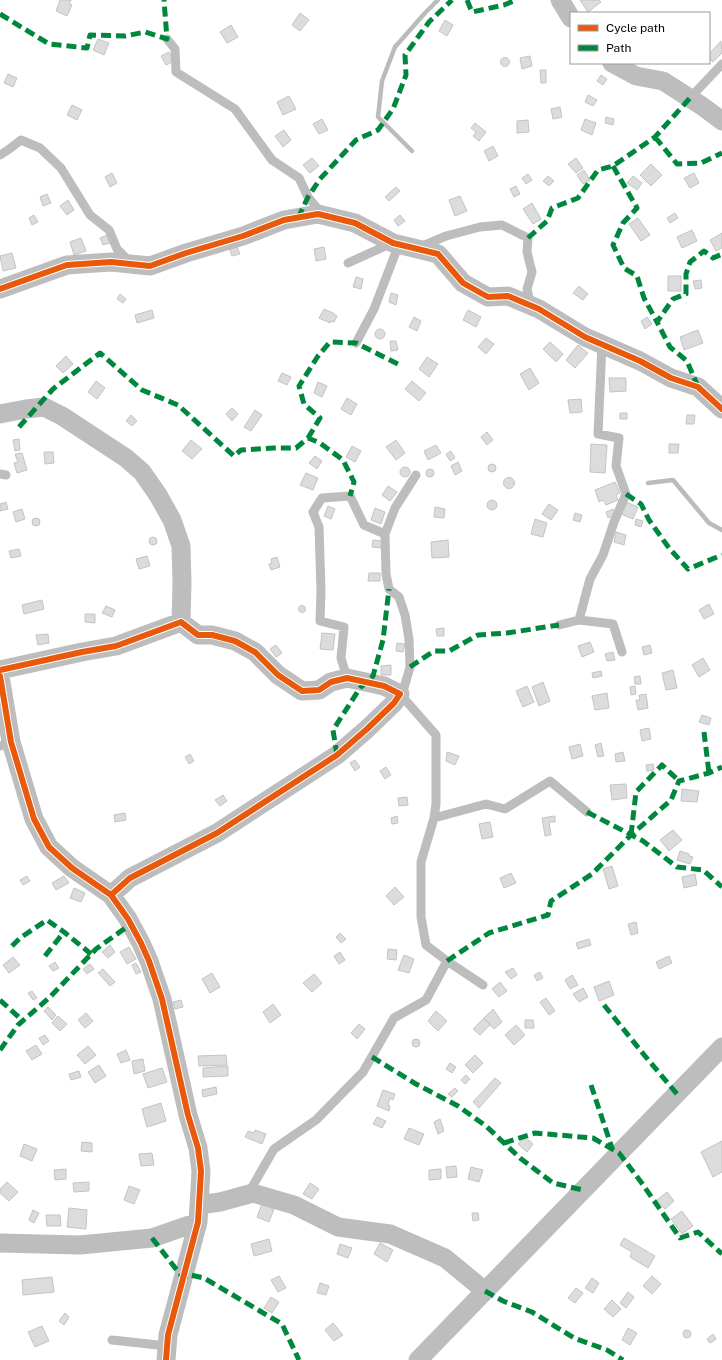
<svg xmlns="http://www.w3.org/2000/svg" width="722" height="1360" font-family="'Public Sans',sans-serif">
<style>
.lines{fill:none;stroke-linecap:round;stroke-linejoin:round}
.stream{stroke:#bbb;stroke-width:4.5}
.building{fill:#dcdcdc;stroke:#c4c4c4}
.service{stroke:#bdbdbd;stroke-width:9}
.minor{stroke:#bdbdbd;stroke-width:19}
.quiet{stroke:#00873e;stroke-width:5;stroke-dasharray:10 5;stroke-linecap:butt}
.cycleway-casing{stroke:#fff;stroke-width:8}
.cycleway{stroke:#e8590c;stroke-width:6}
</style>
<rect width="100%" height="100%" fill="#fff"/>
<g class="lines">
<path class="stream" d="M412 151 378 117 382 81 395 47 425 13 438 0
M648 483 673 480 709 523 722 530"/>
</g>
<path class="building" d="M60 0H71L69 4 72 5 67 16 56 11Z
M580 0H599L601 2 588 12Z
M300 13 309 20 300 31 292 25Z
M445 20 453 25 447 36 439 31Z
M231 25 238 37 227 43 220 32Z
M98 39 109 43 104 55 93 50Z
M721 41 722 53 713 62 709 58V54Z
M169 52 174 61 166 65 161 56Z
M530 56 532 66 522 69 520 58Z
M500.5 62a4.5 4.5 0 1 1 9 0a4.5 4.5 0 1 1-9 0Z
M540 70H546V83H541Z
M8 74 17 78 13 87 4 83Z
M601 75 607 79 603 85 597 81Z
M588 95 597 100 593 106 585 102Z
M289 96 296 109 283 115 277 102Z
M72 105 82 110 77 120 67 115Z
M560 107 562 117 553 119 551 109Z
M606 117 614 119 613 125 605 123Z
M322 119 328 130 319 134 313 124Z
M585 119 596 123 592 135 581 130Z
M528 120 529 132 517 133V121Z
M475 123 486 132 479 141 473 136 476 132 471 128Z
M284 130 291 140 283 147 275 136Z
M493 146 498 156 489 161 484 151Z
M312 158 319 166 310 173 303 165Z
M576 158 583 168 576 173 568 164Z
M651 164 662 175 651 186 640 175Z
M584 170 590 180 583 184 577 175Z
M112 173 117 183 110 187 105 177Z
M694 173 699 183 690 188 684 178Z
M528 174 532 180 526 184 522 178Z
M548 176 554 181 549 186 543 181Z
M633 176 642 183 637 190 627 183Z
M516 186 520 194 514 197 510 189Z
M396 187 400 191 389 201 385 197Z
M47 194 51 203 43 206 40 197Z
M460 196 467 211 455 216 449 200Z
M68 200 74 210 67 215 60 206Z
M532 203 541 219 533 224 523 209Z
M675 213 678 218 670 223 667 218Z
M34 215 38 222 32 225 29 218Z
M400 215 405 221 398 226 394 220Z
M638 218 650 235 641 241 629 224Z
M692 230 697 241 682 248 677 237Z
M722 233V248L716 251 710 240Z
M107 235 110 243 103 245 100 238Z
M81 238 86 251 74 255 70 242Z
M236 245 240 254 232 256 229 247Z
M324 247 326 259 316 261 314 249Z
M12 253 16 268 3 271 0 256Z
M668 276H681V291H668Z
M356 277 363 279 361 289 353 287Z
M701 280 702 288 695 289 693 281Z
M579 286 588 294 583 300 573 293Z
M391 293 398 295 396 305 389 302Z
M120 294 126 299 123 303 117 299Z
M324 309 335 314 334 315 337 316 334 322 331 321 330 323 319 318Z
M152 310 154 318 137 323 135 315Z
M468 310 481 317 476 327 463 320Z
M414 317 421 321 417 331 409 327Z
M647 317 652 324 645 329 641 321Z
M375 334a5 5 0 1 1 10 0a5 5 0 1 1-10 0Z
M698 330 703 343 684 350 680 337Z
M486 338 494 344 486 354 478 347Z
M390 341H396L398 350 391 351Z
M550 342 563 354 556 362 543 349Z
M578 345 588 353 575 368 566 360Z
M66 356 73 364 63 373 56 366Z
M427 357 438 364 429 377 419 369Z
M530 368 539 383 529 390 520 374Z
M282 373 291 377 287 385 278 381Z
M609 378H626V391L610 392Z
M96 381 105 388 97 399 88 392Z
M412 381 426 393 419 401 405 389Z
M318 382 327 386 322 397 314 393Z
M347 398 357 404 351 415 341 409Z
M581 399 582 412 570 413 568 400Z
M232 408 238 414 232 421 226 414Z
M255 410 262 415 251 431 244 427Z
M620 413H627V419H620Z
M131 415 137 421 132 426 126 421Z
M687 415H695L694 424H686Z
M487 432 493 440 487 445 481 437Z
M19 439 20 450 15 451 13 440Z
M191 440 202 449 192 459 182 451Z
M396 440 405 453 396 460 386 447Z
M591 444 607 445 605 473 590 472Z
M669 444H679L678 453H669Z
M436 445 441 453 428 460 424 451Z
M352 446 361 451 355 462 346 457Z
M451 451 455 458 450 461 446 454Z
M44 452H53L54 463 45 464Z
M22 453 27 470 17 473 14 463 18 462 15 454Z
M315 456 322 461 317 469 309 463Z
M458 462 462 471 455 475 451 466Z
M488 468a4 4 0 1 1 8 0a4 4 0 1 1-8 0Z
M400 472a5 5 0 1 1 10 0a5 5 0 1 1-10 0Z
M426 473a4 4 0 1 1 8 0a4 4 0 1 1-8 0Z
M306 473 318 478 313 490 300 485Z
M503.5 483a5.5 5.5 0 1 1 11 0a5.5 5.5 0 1 1-11 0Z
M615 482 620 493 616 495 618 500 606 505 603 500 599 502 595 490Z
M388 486 397 492 390 501 382 495Z
M487 505a5 5 0 1 1 10 0a5 5 0 1 1-10 0Z
M6 502 8 509 0 511V504Z
M626 502 638 507 633 519 621 514Z
M549 504 558 510 551 520 542 514Z
M328 506 335 509 331 519 324 516Z
M435 507 445 509 444 518 434 517Z
M375 508 385 512 381 524 371 520Z
M22 509 25 519 16 522 13 512Z
M613 509 615 515 608 518 606 512Z
M575 513 582 515 580 522 573 520Z
M32 522a4 4 0 1 1 8 0a4 4 0 1 1-8 0Z
M535 519 547 523 543 537 531 534Z
M636 519 643 521 641 527 635 525Z
M616 532 626 535 624 545 614 542Z
M149 541a4 4 0 1 1 8 0a4 4 0 1 1-8 0Z
M373 540 382 541 381 548 372 547Z
M448 540 449 557 432 558 431 542Z
M19 549 21 556 11 558 9 551Z
M147 556 150 566 139 569 136 559Z
M277 557 280 567 271 570 269 564 272 563 271 559Z
M369 573H380V581H368Z
M42 600 44 609 24 614 22 605Z
M709 604 714 614 704 619 699 610Z
M298.5 609a3.5 3.5 0 1 1 7 0a3.5 3.5 0 1 1-7 0Z
M106 606 115 610 112 617 102 613Z
M85 614H95V623L85 622Z
M444 628V636H437L436 629Z
M322 633 335 634 333 650 320 649Z
M48 634 49 643 38 645 36 635Z
M590 642 594 652 582 657 578 646Z
M397 643 405 644 403 652 396 651Z
M276 645 282 653 276 657 270 649Z
M650 645 652 653 644 655 642 647Z
M613 652 615 660 607 661 605 654Z
M703 658 710 670 699 677 692 665Z
M391 665V675H381V666Z
M673 670 677 688 666 690 662 673Z
M601 671 602 676 593 678 592 673Z
M640 676 641 684H635L634 677Z
M543 682 550 701 539 706 532 687Z
M527 686 534 702 523 707 516 691Z
M635 686 636 694 631 695 630 687Z
M607 693 609 708 595 710 592 696Z
M646 694 648 708 638 710 636 700H640L639 695Z
M702 715 711 718 709 725 699 722Z
M649 728 651 739 642 741 640 730Z
M601 743 604 756 598 757 595 745Z
M580 744 583 756 572 759 569 747Z
M447 752 459 756 455 765 446 761Z
M623 752 625 761 616 762 615 754Z
M190 754 194 761 189 764 185 757Z
M355 760 360 767 355 771 350 763Z
M653 764 654 770 647 771 646 765Z
M386 767 391 775 385 779 380 771Z
M626 784 627 798 612 800 610 785Z
M682 789 699 791 697 802 681 801Z
M223 795 227 801 220 806 215 800Z
M407 797 408 805 399 806 398 798Z
M125 813 126 820 115 822 114 815Z
M397 816 398 823 392 824 391 818Z
M555 816V822H549L551 835 545 836 542 818Z
M490 822 493 837 482 839 479 824Z
M673 830 682 840 669 851 660 840Z
M680 851 689 854V856L693 857 690 864 677 860Z
M612 866 618 886 609 889 603 869Z
M511 873 516 883 504 888 500 878Z
M695 874 697 885 684 888 682 877Z
M27 876 30 881 23 885 20 880Z
M64 876 69 883 56 890 52 883Z
M395 887 404 897 394 905 386 896Z
M74 888 85 893 81 902 70 898Z
M636 922 638 933 631 935 628 924Z
M340 933 346 939 341 943 336 937Z
M589 939 591 945 578 949 576 943Z
M110 945 115 952 108 958 102 952Z
M129 947 136 959 127 964 120 952Z
M388 949 397 950 396 960 387 959Z
M340 952 345 960 339 964 334 956Z
M404 955 414 959 409 973 398 970Z
M669 956 672 963 659 969 656 962Z
M13 957 20 965 9 973 3 965Z
M55 962 59 968 53 971 49 966Z
M136 963 141 972 136 974 132 965Z
M90 964 94 969 87 974 83 969Z
M513 968 517 975 511 979 505 972Z
M103 969 115 982 110 986 98 973Z
M540 972 543 978 537 981 534 975Z
M212 973 220 987 210 993 202 979Z
M314 974 322 983 312 992 303 983Z
M572 975 578 985 570 989 565 980Z
M609 981 614 995 599 1001 594 987Z
M500 982 507 991 499 997 492 989Z
M583 988 588 997 579 1002 573 994Z
M32 991 37 998 33 1000 28 993Z
M546 998 555 1011 549 1015 540 1002Z
M181 1000 183 1007 175 1009 173 1002Z
M273 1004 281 1015 270 1023 263 1012Z
M48 1007 56 1015 52 1020 44 1011Z
M493 1009 502 1022 494 1029 484 1018Z
M436 1011 447 1021 438 1031 428 1021Z
M86 1013 93 1021 85 1028 78 1020Z
M58 1016 67 1024 60 1031 52 1023Z
M484 1018 490 1025 480 1035 473 1029Z
M525 1020H533L534 1028H525Z
M359 1024 365 1029 357 1039 351 1033Z
M516 1025 525 1035 514 1045 505 1035Z
M45 1035 49 1041 43 1045 39 1038Z
M412 1043a4 4 0 1 1 8 0a4 4 0 1 1-8 0Z
M36 1045 42 1054 32 1060 26 1051Z
M88 1046 96 1055 85 1064 77 1055Z
M126 1050 130 1060 121 1063 117 1054Z
M226 1055 227 1065 199 1066 198 1056Z
M475 1055 483 1063 473 1073 465 1065Z
M143 1059 145 1071 134 1074 132 1061Z
M450 1063 456 1067 452 1073 446 1069Z
M99 1065 106 1076 95 1083 88 1072Z
M228 1066V1076L203 1077V1068Z
M162 1068 167 1082 148 1088 143 1074Z
M79 1071 81 1077 71 1080 69 1074Z
M466 1075 470 1079 465 1084 461 1080Z
M495 1078 501 1083 479 1108 473 1102Z
M216 1087 217 1094 203 1097 202 1090Z
M455 1088 458 1091 452 1097 448 1094Z
M383 1090 395 1094 393 1100 390 1098 388 1105 390 1106 389 1111 377 1106Z
M161 1103 166 1121 147 1127 142 1109Z
M377 1117 386 1121 382 1128 373 1124Z
M440 1119 444 1131 438 1134 434 1122Z
M409 1128 424 1134 419 1145 404 1139Z
M255 1130 266 1134 262 1144 245 1137 248 1131 254 1133Z
M525 1137 533 1144 527 1152 518 1144Z
M722 1141V1172L713 1177 701 1152Z
M82 1142 92 1143V1152L81 1151Z
M24 1144 37 1149 32 1161 20 1156Z
M152 1153 154 1165 141 1166 139 1154Z
M456 1166 457 1177 447 1178 446 1167Z
M471 1167 483 1170 479 1182 468 1179Z
M66 1169V1179L55 1180 54 1170Z
M441 1169V1179L429 1180V1170Z
M7 1182 18 1192 9 1201 0 1193V1189Z
M89 1182V1191L74 1192 73 1183Z
M310 1183 319 1189 312 1199 303 1194Z
M129 1186 140 1190 134 1204 124 1200Z
M667 1192 674 1201 665 1209 657 1200Z
M262 1204 274 1209 269 1222 257 1217Z
M69 1208 87 1210 86 1229 67 1227Z
M33 1210 39 1213 34 1223 29 1220Z
M682 1211 693 1226 682 1234 671 1219Z
M472 1213H478L479 1220 473 1221Z
M46 1215H60L61 1226H47Z
M624 1238 655 1256 648 1268 630 1257 632 1252 620 1245Z
M269 1239 272 1251 254 1256 251 1244Z
M380 1243 393 1250 387 1262 374 1254Z
M340 1244 352 1248 348 1258 337 1254Z
M279 1276 286 1288 278 1292 271 1280Z
M652 1276 661 1284 652 1294 643 1286Z
M52 1277 54 1292 23 1295 22 1280Z
M592 1278 599 1283 593 1293 585 1288Z
M320 1283 329 1286 326 1295 317 1293Z
M576 1288 583 1293 575 1303 568 1298Z
M628 1292 634 1297 626 1308 620 1303Z
M271 1297 279 1302 272 1313 264 1308Z
M612 1300 621 1309 613 1317 604 1309Z
M65 1313 69 1317 64 1325 59 1321Z
M333 1323 343 1335 334 1341 325 1330Z
M42 1326 49 1341 35 1347 28 1332Z
M628 1328 637 1333 630 1345 622 1340Z
M683 1334a4 4 0 1 1 8 0a4 4 0 1 1-8 0Z
M713 1334 716 1339 710 1343 707 1339Z"/>
<g class="lines">
<path class="service" d="M167 39 175 49 176 72 235 109 272 160 299 178 308 197 322 214
M690 98 722 64
M0 155 8 150 21 140 40 148 61 168 90 215 109 230 117 249 130 262
M420 247 446 236 480 227 502 225 528 238 527 252 532 272 527 289 531 306
M348 263 392 243
M356 343 374 309 399 244
M602 344 598 434 619 438 616 466 626 494 614 522 603 555 590 579 579 620 613 624 622 652
M0 474 6 475
M416 475 395 508 385 534 386 574 389 589 399 597 405 615 409 639 410 667 404 688 400 694 436 735V804L434 818 421 862V917L426 945 447 961 483 985
M559 625 579 620
M347 678 341 658 344 627 320 621 321 591 319 527 313 512 322 498 350 496 364 525 385 534
M0 746 11 742
M434 818 486 804 505 809 550 781 587 812
M248 1194 274 1149 316 1120 363 1072 394 1018 426 1000 447 961
M112 1340 167 1346"/>
<path class="minor" d="M560 0 571 18
M612 63 636 76 663 81 702 106 722 121
M0 289 67 265 111 262 150 266 186 253 243 236 284 220 318 214 355 223 393 243 438 254 463 283 488 297 508 296 539 309 585 337 640 361 671 378 698 387 722 409
M0 414 26 409 44 407 62 416 126 458 142 472 158 495 172 520 181 546 182 583 181 622
M0 670 82 652 116 646 181 622 198 635H212L235 641 255 652 278 675 302 691 319 690 331 682 347 678 384 686 400 694 394 703 367 729 337 755 217 833 130 878 111 895
M0 676 11 742 34 819 49 847 72 868 111 895 128 919 141 943 149 961 162 999 188 1115 198 1148 201 1171 198 1222 168 1335 166 1360
M199 1205 220 1202 253 1193 294 1205 338 1227 390 1234 445 1258 485 1291
M0 1243 80 1245 152 1238 198 1222
M418 1360 722 1047"/>
<path class="quiet" d="M467 0 472 12 504 5 516 0
M0 14 49 44 87 48 90 35 125 36 145 32 167 39 164 0
M655 137 677 164 701 163 722 153
M613 166 637 208 623 223 613 245 624 268 637 276 644 298 657 322
M298 218 308 197 320 179 356 140 378 130 393 109 406 75 405 55 429 22 452 0
M528 238 547 221 552 208 578 198 598 170 613 166 655 137 690 98
M698 387 687 361 670 347 657 322 673 299 686 294V274L690 262 704 251 713 258 722 254
M19 427 53 389 100 353 142 390 178 405 234 456 241 450 273 448H296L308 438 320 443 343 460 354 482 350 496
M308 438 320 418 304 404 299 386 318 356 330 342 356 343 402 366
M626 494 641 504 649 520 669 548 688 569 722 555
M410 667 434 651H449L478 635 507 633 559 625
M704 732 709 773
M337 755 333 730 360 688 373 676 383 640 389 589
M587 812 643 841 677 867 703 870 722 887
M631 835 636 792 662 765 679 781
M12 946 20 938 47 920 64 932 91 954
M45 956 64 932
M447 961 489 933 548 915 551 901 592 874 631 835 671 800 679 781 709 773 722 767
M0 1000 23 1021
M604 1005 645 1056 677 1094
M0 1050 18 1025 50 997 96 949 131 924
M372 1057 416 1084 458 1106 486 1126 520 1158 553 1183 583 1190
M591 1085 612 1148
M504 1143 535 1133 593 1138 619 1153 641 1182 680 1238 698 1232 722 1254
M152 1238 183 1278 191 1275 204 1278 282 1324 299 1360
M485 1291 503 1301 532 1312 574 1338 607 1350 623 1360"/>
<g class="cycleway-casing">
<path id="cycleway" d="M0 289 67 265 111 262 150 266 186 253 243 236 284 220 318 214 355 223 393 243 438 254 463 283 488 297 508 296 539 309 585 337 640 361 671 378 698 387 722 409
M0 670 82 652 116 646 181 622 198 635H212L235 641 255 652 278 675 302 691 319 690 331 682 347 678 384 686 400 694 394 703 367 729 337 755 217 833 130 878 111 895
M0 676 11 742 34 819 49 847 72 868 111 895 128 919 141 943 149 961 162 999 188 1115 198 1148 201 1171 198 1222 168 1335 166 1360"/>
</g>
<use href="#cycleway" class="cycleway"/>
</g>
<rect x="570" y="12" width="140" height="52" fill="#ffffff" stroke="#999999"/>
<rect x="578" y="25" width="20" height="6" fill="#e8590c" stroke="#999999"/>
<text x="606" y="32" font-size="12" fill="#000000">Cycle path</text>
<rect x="578" y="45" width="20" height="6" fill="#00873e" stroke="#999999"/>
<text x="606" y="52" font-size="12" fill="#000000">Path</text>
</svg>
